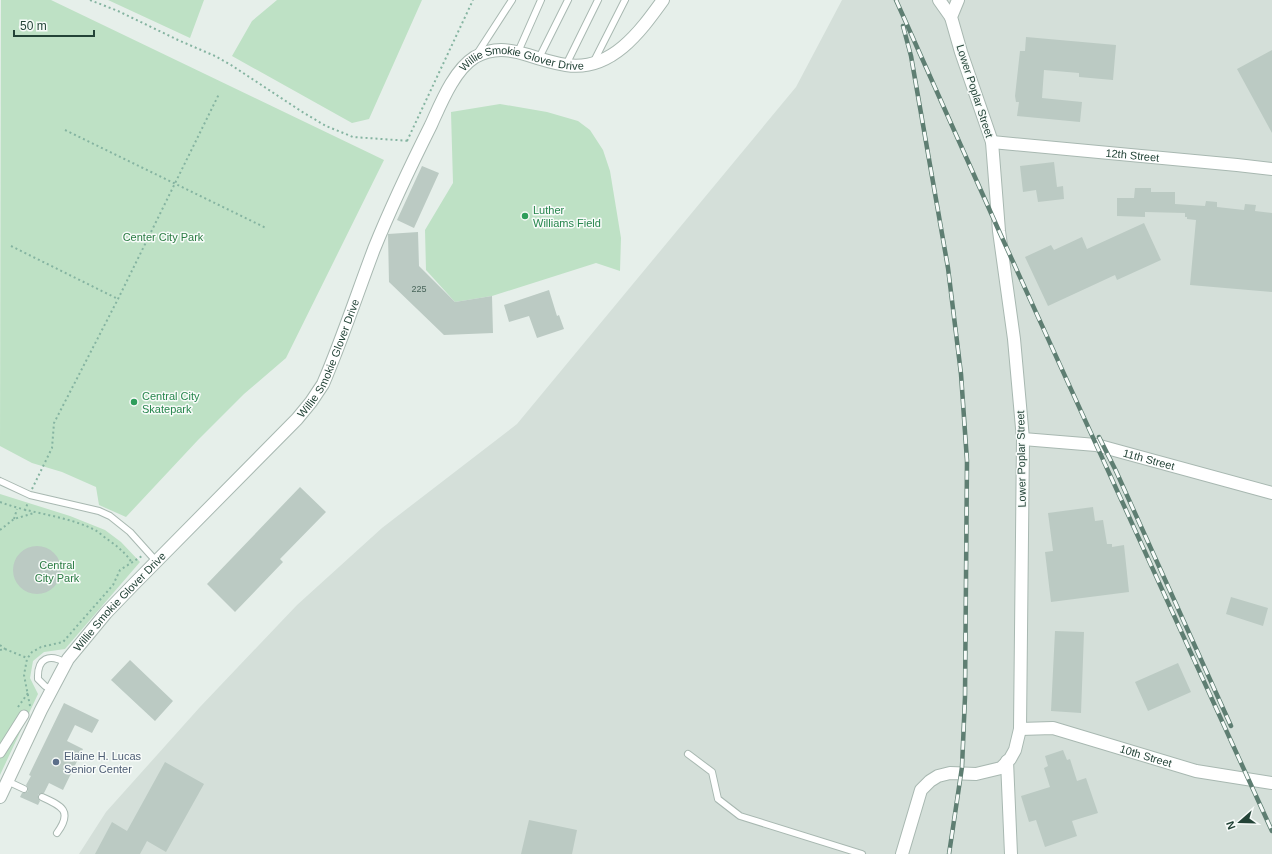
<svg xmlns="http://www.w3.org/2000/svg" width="1272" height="854" font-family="Helvetica,sans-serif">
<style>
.built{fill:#d4dfd9}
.green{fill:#bee1c5}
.building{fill:#bbcac3}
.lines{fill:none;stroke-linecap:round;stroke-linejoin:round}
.service-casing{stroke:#a8b8b1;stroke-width:8}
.pedestrian-casing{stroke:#a8b8b1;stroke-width:11}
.minor-casing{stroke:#a8b8b1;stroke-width:14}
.path{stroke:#85b4a1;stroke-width:2;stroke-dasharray:2 3;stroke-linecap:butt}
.service{stroke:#fff;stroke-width:6}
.pedestrian{stroke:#fff;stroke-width:9}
.minor{stroke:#fff;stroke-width:12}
.rail-casing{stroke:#5e7e72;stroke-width:4.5}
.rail{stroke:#f7fbf9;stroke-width:3;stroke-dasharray:9;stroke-linecap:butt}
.leisure-dot{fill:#2e9e5b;stroke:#f7fbf9;stroke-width:1.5}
.service-dot{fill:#5c6f8a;stroke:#f7fbf9;stroke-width:1.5}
.labels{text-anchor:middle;stroke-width:3;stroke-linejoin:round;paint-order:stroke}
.number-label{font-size:9px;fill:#49655a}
.street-label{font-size:11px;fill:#234337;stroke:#f7fbf9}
.leisure-label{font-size:11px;fill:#27864d;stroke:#f7fbf9;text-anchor:start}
.park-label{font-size:11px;fill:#2b7c43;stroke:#f7fbf9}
.service-label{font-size:11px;fill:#4e5e75;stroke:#f7fbf9;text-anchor:start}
</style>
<rect width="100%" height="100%" fill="#e6efea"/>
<path class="built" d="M842 0H1272V854H79L106 812 200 707 297 605 382 528 517 424 796 87Z"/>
<path class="green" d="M1 0H51L384 160 286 358 244 394 198 440 126 517 99 505 96 487 62 472 32 463 0 446Z
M108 0H204L190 38Z
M277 0H422L369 119 352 123 232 56 252 21Z
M500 104 547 112 578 121 590 130 603 150 610 171 621 238 620 271 596 263 492 296 455 302 426 270 425 230 453 183 451 112Z
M0 494 70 516 105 530 121 542 140 562 65 649 44 652 33 661 30 678 38 694 0 775Z"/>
<path class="building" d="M1026 37 1116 45 1113 80 1079 77V73L1044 70 1042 98 1082 102 1080 122 1017 116 1019 102H1016L1015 96 1020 51H1025Z
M1272 50V133L1237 69Z
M1054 162 1057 187 1063 186 1064 199 1038 202 1036 190 1023 192 1020 166Z
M422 166 439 173 414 228 397 220Z
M1135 188H1151V192H1175V204L1205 206 1206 201 1217 202V207L1244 210 1245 204 1256 205 1255 211 1272 213V292L1190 285 1196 220 1187 219V217H1185V213L1145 212V217L1117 216V198H1134Z
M1144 223 1161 260 1117 280 1115 275 1048 306 1025 257 1051 245 1054 250 1082 237 1087 249Z
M418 232 419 266 455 302 492 296 493 333 444 335 389 282 388 234Z
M549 290 557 316 559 315 564 329 537 338 529 316 509 322 504 305Z
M300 487 326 512 280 559 283 562 235 612 207 584Z
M1093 507 1095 521 1103 520 1107 544H1112V547L1124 545 1129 592 1051 602 1045 552 1053 551 1048 513Z
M13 570a24 24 0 1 1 48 0a24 24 0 1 1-48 0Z
M1231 597 1268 608 1263 626 1226 614Z
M1055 631 1084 632 1081 713 1051 711Z
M130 660 173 701 155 721 111 680Z
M1178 663 1191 692 1148 711 1135 682Z
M64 703 99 720 92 733 75 725 67 741 83 749 63 790 49 783 44 793H41L38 795V798L40 801 38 805 20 797 22 793H25L28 791V788L26 785 31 776 29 775Z
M1063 750 1067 760 1070 759 1077 781 1086 778 1098 813 1072 821 1077 836 1045 847 1036 820 1029 822 1021 796 1050 787 1044 768 1048 766 1045 756Z
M165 762 204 784 166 852 147 841 140 854H95L112 822 127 831Z
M529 820 577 830 572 854H521Z"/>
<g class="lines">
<g class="service-casing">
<path id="service" d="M518 52 541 0
M477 54 512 0
M539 58 568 0
M593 63 625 0
M566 65 598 0
M0 481 30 495 99 511 110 516 130 532 156 561
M52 690 45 686 38 679C37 658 49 653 66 663
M688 754 712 772 718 799 740 816 862 854
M7 781 24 789
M42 797C62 806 73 811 57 833"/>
</g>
<g class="pedestrian-casing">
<path id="pedestrian" d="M0 753 24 715"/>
</g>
<g class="minor-casing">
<g id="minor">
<path d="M939 0 951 17"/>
<path id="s1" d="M992 142 1237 165 1272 169"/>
<path id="s2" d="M1023 439 1096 445 1272 493"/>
<path id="s3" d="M1020 729 1053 728 1196 771 1272 783"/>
<path d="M1007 761 1011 854"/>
<path id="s4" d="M0 797 41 710 68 659 106 613 134 584 297 419 311 402 323 384C342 340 357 294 374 249 391 207 411 165 431 125 441 103 454 70 475 57 493 47 509 49 528 55 540 59 553 63 566 65 611 72 640 32 663 0"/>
<path d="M902 854 921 790 930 781 938 776 950 773 976 774 1001 768 1010 759 1015 750 1020 729 1023 439 1014 339 999 231 992 142 961 52 951 17 958 0"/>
</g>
</g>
<path class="path" d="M90 0 118 11 178 40 215 56 231 65 304 113 326 126 353 137 410 141
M65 130 266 228
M407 141 473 0
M11 246 118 299
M32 489 52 448 54 423 118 299 219 94
M0 502C31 514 65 515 95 530 100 533 105 538 110 541 119 548 126 553 132 563
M25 511 28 502
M14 519 17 509
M0 530 14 519 34 513
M0 645 5 649
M0 650 5 649 27 658
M30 706 24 675 27 659 32 652 41 647 63 642 113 585 120 570 142 556
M18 707 28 693"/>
<use href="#service" class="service"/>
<use href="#pedestrian" class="pedestrian"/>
<use href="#minor" class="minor"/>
<g class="rail-casing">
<path id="rail" d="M896 0 999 231 1272 831
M903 26 911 56 948 268 961 374 967 461 965 697 962 767 949 854
M1099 437 1116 471 1231 726"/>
</g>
<use href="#rail" class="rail"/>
</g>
<g class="leisure-dot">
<circle cx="525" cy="216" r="4"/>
<circle cx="134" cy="402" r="4"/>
</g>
<circle class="service-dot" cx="56" cy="762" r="4"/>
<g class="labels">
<g class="number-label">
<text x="419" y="292">225</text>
</g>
<g class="street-label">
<text dy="4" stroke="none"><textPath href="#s4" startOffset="939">Willie Smokie Glover Drive</textPath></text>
<text transform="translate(975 91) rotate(72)" y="4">Lower Poplar Street</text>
<text dy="4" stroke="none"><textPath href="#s1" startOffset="141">12th Street</textPath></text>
<text dy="4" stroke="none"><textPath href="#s4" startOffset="555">Willie Smokie Glover Drive</textPath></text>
<text transform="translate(1021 459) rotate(-91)" y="4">Lower Poplar Street</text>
<text dy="4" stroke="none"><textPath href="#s2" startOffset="128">11th Street</textPath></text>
<text dy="4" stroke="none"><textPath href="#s4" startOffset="231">Willie Smokie Glover Drive</textPath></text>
<text dy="4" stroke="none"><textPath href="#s3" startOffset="130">10th Street</textPath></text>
</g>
<g class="leisure-label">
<text x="533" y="214">Luther<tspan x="533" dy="13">Williams Field</tspan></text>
<text x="142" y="400">Central City<tspan x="142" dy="13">Skatepark</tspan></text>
</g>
<g class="park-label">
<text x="163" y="241">Center City Park</text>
<text x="57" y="569">Central<tspan x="57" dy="13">City Park</tspan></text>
</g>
<g class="service-label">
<text x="64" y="760">Elaine H. Lucas<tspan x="64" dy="13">Senior Center</tspan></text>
</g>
</g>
<g transform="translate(1240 822) rotate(250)" stroke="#f7fbf9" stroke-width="3" paint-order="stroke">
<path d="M0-3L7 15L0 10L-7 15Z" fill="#234337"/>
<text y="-6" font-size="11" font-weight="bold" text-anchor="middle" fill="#234337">N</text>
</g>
<path d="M14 30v6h80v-6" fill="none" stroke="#234337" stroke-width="2"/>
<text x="20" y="30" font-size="12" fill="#234337" stroke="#f7fbf9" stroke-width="3" paint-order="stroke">50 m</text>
</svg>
